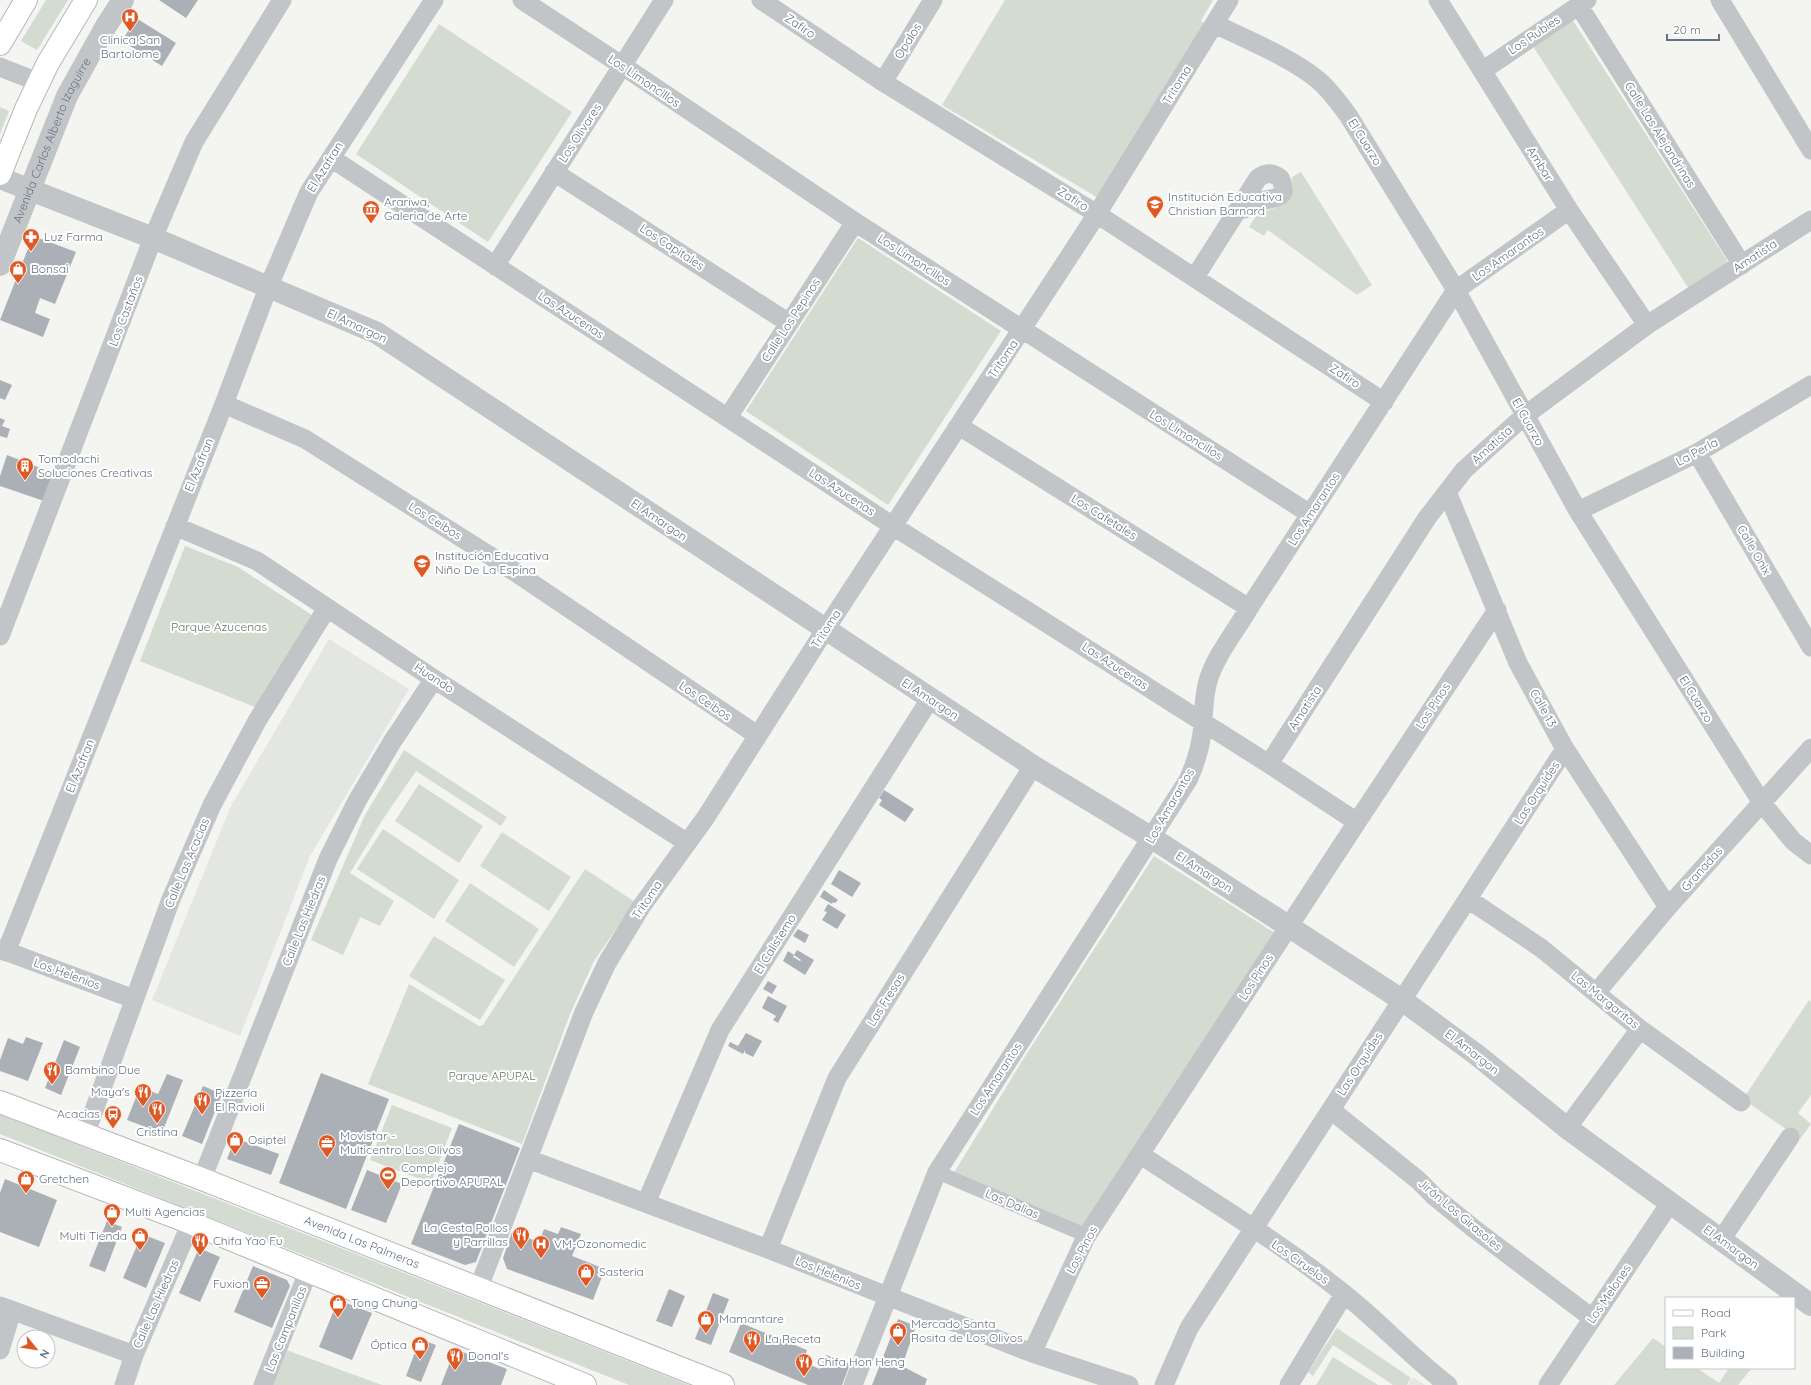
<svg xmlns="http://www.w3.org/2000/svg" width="1811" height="1385" font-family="Quicksand,sans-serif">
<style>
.built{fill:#e4e6e4}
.green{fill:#d4dbd1}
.building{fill:#aab0b6;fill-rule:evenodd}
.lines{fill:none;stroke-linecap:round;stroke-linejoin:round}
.secondary-casing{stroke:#b4b8bc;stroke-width:24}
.primary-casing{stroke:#b5b8bc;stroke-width:24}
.pedestrian{stroke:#c2c5c8;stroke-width:14}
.minor{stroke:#c2c5c8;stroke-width:19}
.tertiary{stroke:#c2c5c8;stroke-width:22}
.secondary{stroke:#fff;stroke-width:22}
.primary{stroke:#fff;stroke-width:22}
.labels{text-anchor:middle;stroke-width:4;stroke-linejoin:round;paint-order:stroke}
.street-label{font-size:12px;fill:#647281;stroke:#fff}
.poi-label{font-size:12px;fill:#647281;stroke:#fff;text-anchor:start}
.park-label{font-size:12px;fill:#667862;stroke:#fff}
</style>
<rect width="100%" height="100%" fill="#f4f4f0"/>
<path class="built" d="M329 639 409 689 310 856 240 1036 152 1000 231 806Z
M1413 1377 1425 1385H1408Z"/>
<path class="green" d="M46 0H68L37 50 21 41Z
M1005 0H1213L1201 21 1209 26 1103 201 942 105Z
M1570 16 1728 262 1689 289 1531 43Z
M439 24 572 112 488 242 356 154Z
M0 107 9 111 0 134Z
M1301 172 1372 285 1357 295 1268 230 1264 236 1249 227 1258 213 1275 208 1290 197 1293 189 1292 177Z
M858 238 1001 331 888 505 746 411Z
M185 546 238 567 315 617 255 707 140 661Z
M404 750 507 817 501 826 416 771 381 822 350 873 394 901 380 926 360 917 364 909 343 955 311 940 365 815Z
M419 784 483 826 459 863 395 821Z
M383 829 459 880 434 919 357 869Z
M502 832 571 877 549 911 480 866Z
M1154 856 1278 935 1084 1232 952 1176 1024 1058Z
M585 869 635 902 594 961 570 1014 522 1144 368 1084 409 984 479 1026 483 1025Z
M470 883 539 929 514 967 445 921Z
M434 936 505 980 480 1020 409 976Z
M1809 1000 1811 1002V1095L1798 1113 1811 1124 1800 1139 1743 1099Z
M392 1105 452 1128 431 1183 370 1160Z
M0 1114 689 1385H629L0 1134Z
M1337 1328 1411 1378 1407 1385H1393L1333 1345 1313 1376 1308 1372Z
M1653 1338 1666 1347V1368H1697L1719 1383 1729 1368H1752L1738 1385H1614Z
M278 1347 382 1385H263Z
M1333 1357 1378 1385H1316Z"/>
<path class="building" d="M159 0H198L186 18Z
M136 18 176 43 162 66 122 41Z
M33 236 76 252 55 304 40 298 35 313 50 319 43 337 0 320Z
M0 380 12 385 5 400 0 398Z
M0 418 5 420 2 426 10 429 7 438 0 436Z
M7 455 53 473 44 501 0 486V476Z
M884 790 914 809 905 822 879 805 882 800 879 798Z
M839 870 861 883 852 897 831 884Z
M824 890 838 900 835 903 833 902 832 904 820 897Z
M828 904 846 915 837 929 822 920 827 912 824 911Z
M798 929 809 935 805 943 793 936Z
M797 950 814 960 805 975 783 961 788 951 794 955ZM794 955 801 960 800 961 793 957Z
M768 981 777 986 772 994 763 989Z
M768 996 787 1006 778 1023 773 1020 776 1016 762 1008Z
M746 1033 762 1041 753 1057 745 1053V1050L743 1054 728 1046 730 1042 738 1046Z
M26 1037 43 1043 28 1081 0 1071V1060L8 1038 23 1044Z
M64 1040 80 1047 61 1095 45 1088Z
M321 1073 389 1099 346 1209 279 1183Z
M167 1074 183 1080 162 1133 127 1120 140 1087 158 1094Z
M203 1086 222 1094 202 1144 182 1136Z
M459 1124 520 1148 476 1262 465 1265 411 1244Z
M235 1138 279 1154 271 1175 227 1159Z
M367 1170 402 1184 386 1223 351 1210Z
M5 1179 57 1200 39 1247 0 1232V1193Z
M107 1221 122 1227 105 1272 89 1266Z
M561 1227 581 1234 572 1256 605 1269 593 1300 507 1269 503 1258 512 1232 539 1242 544 1229 558 1234Z
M142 1234 165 1243 146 1288 123 1278Z
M199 1248 220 1257 200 1302 179 1293Z
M253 1266 287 1280 290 1286 272 1328 234 1312Z
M669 1289 685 1296 672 1327 656 1321Z
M713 1293 729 1299 711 1345 695 1339Z
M338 1300 372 1313 352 1360 319 1347Z
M898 1319 916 1326 902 1366 927 1379 925 1385H872Z
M741 1323 807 1350 803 1362 820 1369 826 1355 850 1364 842 1385H808L729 1352Z
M420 1339 436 1345 421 1382 406 1376Z
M455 1349 507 1369 501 1385H441Z"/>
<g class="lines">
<g class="secondary-casing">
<g id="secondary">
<path id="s2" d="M0 1102 202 1179 723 1385"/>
<path d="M0 1150 191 1223 585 1385"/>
</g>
</g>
<g class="primary-casing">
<path id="primary" d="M0 44 26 0
M0 174 26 109 48 63 86 0"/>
</g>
<path class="pedestrian" d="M937 1172 1076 1231 1086 1237"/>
<path class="minor" d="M522 0 623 66 855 222 1310 514
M761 0 883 82 1097 214 1384 402
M1438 0 1569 210 1647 325
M1720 0 1811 150
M1579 6 1742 265
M1215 24C1247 40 1292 58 1318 80 1330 90 1339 103 1348 115L1456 290 1578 511 1762 803 1793 841 1811 855
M0 67 38 82
M1482 71 1587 0
M883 82 933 0
M331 158 893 526 1269 764 1357 822
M554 172 789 323
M495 266 664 0
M1195 277 1258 178C1266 172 1272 172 1280 178 1292 202 1269 197 1258 202 1251 205 1247 210 1238 210
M224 404 305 439 503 564 757 735
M728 417 855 222
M959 426 1249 608
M1697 453 1811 647
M1447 492 1518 663 1565 749 1668 907
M1578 511 1697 453 1811 385
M175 526 257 561 434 679 686 842
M0 636 153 238 194 142 282 0
M1269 764 1427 518 1464 470 1524 416 1647 325 1811 220
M1468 899 1541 948 1640 1029 1741 1102
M0 949 134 999
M6 952 224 404 268 288 309 192 434 0
M1596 993 1668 907 1811 748
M1331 1110 1418 1180 1435 1197 1473 1228 1592 1318
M1567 1128 1640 1029
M85 1135 171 899 212 805 257 721 327 608
M1141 1155C1209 1200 1280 1242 1343 1293 1380 1322 1411 1357 1448 1385
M528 1159 768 1249 1032 1353 1129 1385
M202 1179 328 859 357 801 392 742 434 679
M646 1203 720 1030 930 699
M1721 1240 1790 1137
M768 1249 837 1078 1033 766
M479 1287 584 1012 607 963 641 907 706 817 825 630 1097 214 1229 0
M0 1306 134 1355
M0 1350 12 1311
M1032 1353 1086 1237 1357 822 1497 610
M124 1385 134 1355 191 1223
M263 1385 308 1272
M853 1385 937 1172 1188 780C1195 765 1200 749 1202 733 1204 715 1203 698 1208 681 1214 658 1237 629 1249 608L1456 290 1569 210
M1164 1385 1189 1328 1565 749
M1289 1385 1344 1294
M1548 1385 1670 1203"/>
<g class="tertiary">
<path d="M0 178 153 238 377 333 1033 766 1152 838 1402 1000 1477 1055 1567 1128 1811 1305"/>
<path id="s1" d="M0 265 67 96 106 26 123 0"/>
</g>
<use href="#secondary" class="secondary"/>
<use href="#primary" class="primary"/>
</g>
<defs>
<g id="hospital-pin" transform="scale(0.9)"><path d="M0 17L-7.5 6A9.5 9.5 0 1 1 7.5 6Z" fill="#df5925" stroke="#fff"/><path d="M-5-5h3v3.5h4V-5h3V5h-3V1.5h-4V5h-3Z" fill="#fff"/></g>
<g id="school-pin" transform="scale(0.9)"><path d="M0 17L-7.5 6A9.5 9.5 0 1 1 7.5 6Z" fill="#df5925" stroke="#fff"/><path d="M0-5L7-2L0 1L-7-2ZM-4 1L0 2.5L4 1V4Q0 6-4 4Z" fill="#fff"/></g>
<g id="museum-pin" transform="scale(0.9)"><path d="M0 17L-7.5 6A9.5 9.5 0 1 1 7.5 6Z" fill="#df5925" stroke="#fff"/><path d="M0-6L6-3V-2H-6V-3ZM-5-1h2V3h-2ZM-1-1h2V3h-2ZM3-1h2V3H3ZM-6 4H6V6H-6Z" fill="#fff"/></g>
<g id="pharmacy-pin" transform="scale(0.9)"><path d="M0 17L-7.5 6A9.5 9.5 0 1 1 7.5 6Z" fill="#df5925" stroke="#fff"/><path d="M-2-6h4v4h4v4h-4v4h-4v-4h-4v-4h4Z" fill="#fff"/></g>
<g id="shop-pin" transform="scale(0.9)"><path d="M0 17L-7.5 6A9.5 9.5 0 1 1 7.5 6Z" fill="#df5925" stroke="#fff"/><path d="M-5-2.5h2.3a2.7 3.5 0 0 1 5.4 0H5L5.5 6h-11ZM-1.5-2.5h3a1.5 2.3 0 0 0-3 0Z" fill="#fff"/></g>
<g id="building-pin" transform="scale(0.9)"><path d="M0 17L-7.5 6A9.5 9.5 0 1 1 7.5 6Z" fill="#df5925" stroke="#fff"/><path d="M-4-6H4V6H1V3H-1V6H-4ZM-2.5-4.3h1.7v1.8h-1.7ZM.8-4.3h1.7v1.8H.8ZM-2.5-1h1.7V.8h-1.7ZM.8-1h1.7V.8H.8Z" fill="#fff"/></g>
<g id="restaurant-pin" transform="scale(0.9)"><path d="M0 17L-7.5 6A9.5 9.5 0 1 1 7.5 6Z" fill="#df5925" stroke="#fff"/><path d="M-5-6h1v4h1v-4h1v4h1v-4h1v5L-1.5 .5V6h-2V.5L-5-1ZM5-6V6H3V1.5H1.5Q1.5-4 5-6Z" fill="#fff"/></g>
<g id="bus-pin" transform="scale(0.9)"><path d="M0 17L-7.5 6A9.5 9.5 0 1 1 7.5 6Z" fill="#df5925" stroke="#fff"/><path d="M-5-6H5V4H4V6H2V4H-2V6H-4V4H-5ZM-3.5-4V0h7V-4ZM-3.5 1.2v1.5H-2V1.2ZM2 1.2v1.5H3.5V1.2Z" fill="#fff"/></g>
<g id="office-pin" transform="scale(0.9)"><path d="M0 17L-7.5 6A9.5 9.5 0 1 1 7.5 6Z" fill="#df5925" stroke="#fff"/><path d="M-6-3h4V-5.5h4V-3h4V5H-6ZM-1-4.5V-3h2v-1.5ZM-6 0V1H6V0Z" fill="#fff"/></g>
<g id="stadium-pin" transform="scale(0.9)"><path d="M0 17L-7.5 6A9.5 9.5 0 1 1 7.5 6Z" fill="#df5925" stroke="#fff"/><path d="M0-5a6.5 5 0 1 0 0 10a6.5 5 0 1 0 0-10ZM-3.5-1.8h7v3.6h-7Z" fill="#fff"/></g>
</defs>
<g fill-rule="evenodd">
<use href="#hospital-pin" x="130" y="17"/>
<use href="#school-pin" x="1155" y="204"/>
<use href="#museum-pin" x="371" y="209"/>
<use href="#pharmacy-pin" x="31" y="237"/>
<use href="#shop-pin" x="18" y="269"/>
<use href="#building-pin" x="25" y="466"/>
<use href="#school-pin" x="422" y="563"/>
<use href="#restaurant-pin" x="52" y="1070"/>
<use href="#restaurant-pin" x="143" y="1092"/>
<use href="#restaurant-pin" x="202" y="1100"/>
<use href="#restaurant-pin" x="157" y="1109"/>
<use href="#bus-pin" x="113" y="1114"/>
<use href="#shop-pin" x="235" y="1140"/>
<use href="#office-pin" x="327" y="1143"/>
<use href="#stadium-pin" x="388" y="1175"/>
<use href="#shop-pin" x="26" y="1179"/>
<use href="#shop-pin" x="112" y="1212"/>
<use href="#restaurant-pin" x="521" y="1235"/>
<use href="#shop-pin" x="140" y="1236"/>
<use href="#restaurant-pin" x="200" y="1241"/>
<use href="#hospital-pin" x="541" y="1244"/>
<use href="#shop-pin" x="586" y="1272"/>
<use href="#office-pin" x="262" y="1284"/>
<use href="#shop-pin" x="338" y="1303"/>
<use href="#shop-pin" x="706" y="1319"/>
<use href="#shop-pin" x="898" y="1331"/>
<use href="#restaurant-pin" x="752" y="1339"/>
<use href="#shop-pin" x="420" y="1345"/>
<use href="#restaurant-pin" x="455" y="1356"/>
<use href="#restaurant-pin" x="804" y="1362"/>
</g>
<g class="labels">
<g class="street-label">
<text transform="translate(800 26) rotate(34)" y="4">Zafiro</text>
<text transform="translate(1534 35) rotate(-34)" y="4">Los Rubies</text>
<text transform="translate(908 41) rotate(-58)" y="4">Opalos</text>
<text transform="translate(644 81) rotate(34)" y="4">Los Limoncillos</text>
<text transform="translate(1177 85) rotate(-58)" y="4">Tritoma</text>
<text transform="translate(580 133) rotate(-57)" y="4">Los Olivares</text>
<text transform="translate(1660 135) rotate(58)" y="4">Calle Las Alejandrinas</text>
<text dy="4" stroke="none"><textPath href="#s1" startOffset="135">Avenida Carlos Alberto Izaguirre</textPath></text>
<text transform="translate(1365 142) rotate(58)" y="4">El Cuarzo</text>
<text transform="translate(1540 164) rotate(58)" y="4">Ambar</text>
<text transform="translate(325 167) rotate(-58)" y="4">El Azafran</text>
<text transform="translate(1073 199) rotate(32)" y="4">Zafiro</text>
<text transform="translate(672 247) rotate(33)" y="4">Los Capitales</text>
<text transform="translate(1508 254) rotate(-35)" y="4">Los Amarantos</text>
<text transform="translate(1755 256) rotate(-33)" y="4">Amatista</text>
<text transform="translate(914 260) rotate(33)" y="4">Los Limoncillos</text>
<text transform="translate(126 311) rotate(-69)" y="4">Los Castaños</text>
<text transform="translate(571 315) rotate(33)" y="4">Las Azucenas</text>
<text transform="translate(791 320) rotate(-57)" y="4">Calle Los Pepinos</text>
<text transform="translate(357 326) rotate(25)" y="4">El Amargon</text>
<text transform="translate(1003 359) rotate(-56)" y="4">Tritoma</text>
<text transform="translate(1345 376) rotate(33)" y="4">Zafiro</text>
<text transform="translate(1528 422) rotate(61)" y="4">El Cuarzo</text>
<text transform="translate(1186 435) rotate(32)" y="4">Los Limoncillos</text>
<text transform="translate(1492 445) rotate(-42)" y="4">Amatista</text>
<text transform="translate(1697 452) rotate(-28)" y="4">La Perla</text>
<text transform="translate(199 465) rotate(-68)" y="4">El Azafran</text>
<text transform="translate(842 492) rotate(33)" y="4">Las Azucenas</text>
<text transform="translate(1314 509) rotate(-57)" y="4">Los Amarantos</text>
<text transform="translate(1104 517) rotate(32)" y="4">Los Cafetales</text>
<text transform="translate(659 520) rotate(34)" y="4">El Amargon</text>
<text transform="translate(435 521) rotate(32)" y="4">Los Ceibos</text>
<text transform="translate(1754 550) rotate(60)" y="4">Calle Onix</text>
<text transform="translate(826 629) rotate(-57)" y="4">Tritoma</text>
<text transform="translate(1115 666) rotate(33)" y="4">Las Azucenas</text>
<text transform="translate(434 678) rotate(33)" y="4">Huando</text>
<text transform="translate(930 699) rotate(33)" y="4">El Amargon</text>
<text transform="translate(1696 699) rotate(58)" y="4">El Cuarzo</text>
<text transform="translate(705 701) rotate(34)" y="4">Los Ceibos</text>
<text transform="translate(1433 706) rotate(-57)" y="4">Los Pinos</text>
<text transform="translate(1305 708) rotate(-57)" y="4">Amatista</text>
<text transform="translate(1543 708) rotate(61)" y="4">Calle 13</text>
<text transform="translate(80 766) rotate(-68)" y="4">El Azafran</text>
<text transform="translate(1537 793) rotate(-57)" y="4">Las Orquídes</text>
<text transform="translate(1170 806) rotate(-60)" y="4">Los Amarantos</text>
<text transform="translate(187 863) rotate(-67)" y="4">Calle Las Acacias</text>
<text transform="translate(1702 869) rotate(-48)" y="4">Granadas</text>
<text transform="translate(1204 872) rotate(33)" y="4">El Amargon</text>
<text transform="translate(647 900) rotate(-56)" y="4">Tritoma</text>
<text transform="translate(304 921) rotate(-68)" y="4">Calle Las Hiedras</text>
<text transform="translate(775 944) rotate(-58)" y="4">El Calistemo</text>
<text transform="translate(67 974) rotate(20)" y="4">Los Helenios</text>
<text transform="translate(1256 977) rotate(-57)" y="4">Los Pinos</text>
<text transform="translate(886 1000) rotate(-58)" y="4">Las Fresas</text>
<text transform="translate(1605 1000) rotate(39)" y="4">Las Margaritas</text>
<text transform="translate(1472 1052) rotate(38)" y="4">El Amargon</text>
<text transform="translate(1360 1064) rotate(-57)" y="4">Las Orquídes</text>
<text transform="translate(996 1079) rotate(-57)" y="4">Los Amarantos</text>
<text transform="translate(1012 1204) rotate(23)" y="4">Las Dalias</text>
<text transform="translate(1460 1215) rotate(40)" y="4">Jirón Los Girasoles</text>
<text dy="4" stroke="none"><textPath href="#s2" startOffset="388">Avenida Las Palmeras</textPath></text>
<text transform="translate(1731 1247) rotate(36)" y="4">El Amargon</text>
<text transform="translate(1082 1250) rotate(-62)" y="4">Los Pinos</text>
<text transform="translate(1300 1262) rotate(35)" y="4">Los Ciruelos</text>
<text transform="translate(828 1273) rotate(22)" y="4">Los Helenios</text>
<text transform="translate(1609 1294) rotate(-56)" y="4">Los Melones</text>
<text transform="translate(156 1304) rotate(-66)" y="4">Calle Las Hiedras</text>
<text transform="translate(286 1329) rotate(-68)" y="4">Las Campanillas</text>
</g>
<g class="poi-label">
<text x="130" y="44" text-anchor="middle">Clinica San<tspan x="130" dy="14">Bartolome</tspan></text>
<text x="1168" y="201">Institución Educativa<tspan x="1168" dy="14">Christian Barnard</tspan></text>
<text x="384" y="206">Arariwa,<tspan x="384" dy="14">Galeria de Arte</tspan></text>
<text x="44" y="241">Luz Farma</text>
<text x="31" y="273">Bonsai</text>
<text x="38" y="463">Tomodachi<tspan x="38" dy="14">Soluciones Creativas</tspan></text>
<text x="435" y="560">Institución Educativa<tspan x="435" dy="14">Niño De La Espina</tspan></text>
<text x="65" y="1074">Bambino Due</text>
<text x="130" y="1096" text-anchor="end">Maya's</text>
<text x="215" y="1097">Pizzería<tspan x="215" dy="14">El Ravioli</tspan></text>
<text x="100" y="1118" text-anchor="end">Acacias</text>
<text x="157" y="1136" text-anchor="middle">Cristina</text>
<text x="340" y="1140">Movistar -<tspan x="340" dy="14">Multicentro Los Olivos</tspan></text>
<text x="248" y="1144">Osiptel</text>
<text x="401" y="1172">Complejo<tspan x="401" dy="14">Deportivo APUPAL</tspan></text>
<text x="39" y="1183">Gretchen</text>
<text x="125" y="1216">Multi Agencias</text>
<text x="508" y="1232" text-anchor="end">La Cesta Pollos<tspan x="508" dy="14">y Parrillas</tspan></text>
<text x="127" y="1240" text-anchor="end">Multi Tienda</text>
<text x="213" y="1245">Chifa Yao Fu</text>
<text x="554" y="1248">VM-Ozonomedic</text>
<text x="599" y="1276">Sasteria</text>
<text x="249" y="1288" text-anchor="end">Fuxion</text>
<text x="351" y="1307">Tong Chung</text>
<text x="719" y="1323">Mamantare</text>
<text x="911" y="1328">Mercado Santa<tspan x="911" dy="14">Rosita de Los Olivos</tspan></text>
<text x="765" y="1343">La Receta</text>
<text x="407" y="1349" text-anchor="end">Óptica</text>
<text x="468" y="1360">Donal's</text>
<text x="817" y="1366">Chifa Hon Heng</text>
</g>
<g class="park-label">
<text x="219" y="631">Parque Azucenas</text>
<text x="492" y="1080">Parque APUPAL</text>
</g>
</g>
<rect x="1665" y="1297" width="130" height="72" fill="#ffffff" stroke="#c1c7cd"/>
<rect x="1673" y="1310" width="20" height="6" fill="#ffffff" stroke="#c1c7cd"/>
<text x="1701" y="1317" font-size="12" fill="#647281">Road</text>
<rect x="1673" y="1327" width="20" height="12" fill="#d4dbd1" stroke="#c1c7cd"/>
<text x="1701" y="1337" font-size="12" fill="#647281">Park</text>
<rect x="1673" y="1347" width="20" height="12" fill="#aab0b6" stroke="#c1c7cd"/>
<text x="1701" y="1357" font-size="12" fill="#647281">Building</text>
<g transform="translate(36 1349) rotate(120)"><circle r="19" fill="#ffffff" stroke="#c1c7cd"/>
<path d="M0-3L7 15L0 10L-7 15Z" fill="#df5925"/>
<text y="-6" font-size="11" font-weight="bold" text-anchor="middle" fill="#647281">N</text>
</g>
<path d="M1667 34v6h52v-6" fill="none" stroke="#647281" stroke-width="2"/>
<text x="1673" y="34" font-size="12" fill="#647281" stroke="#ffffff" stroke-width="3" paint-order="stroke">20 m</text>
</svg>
